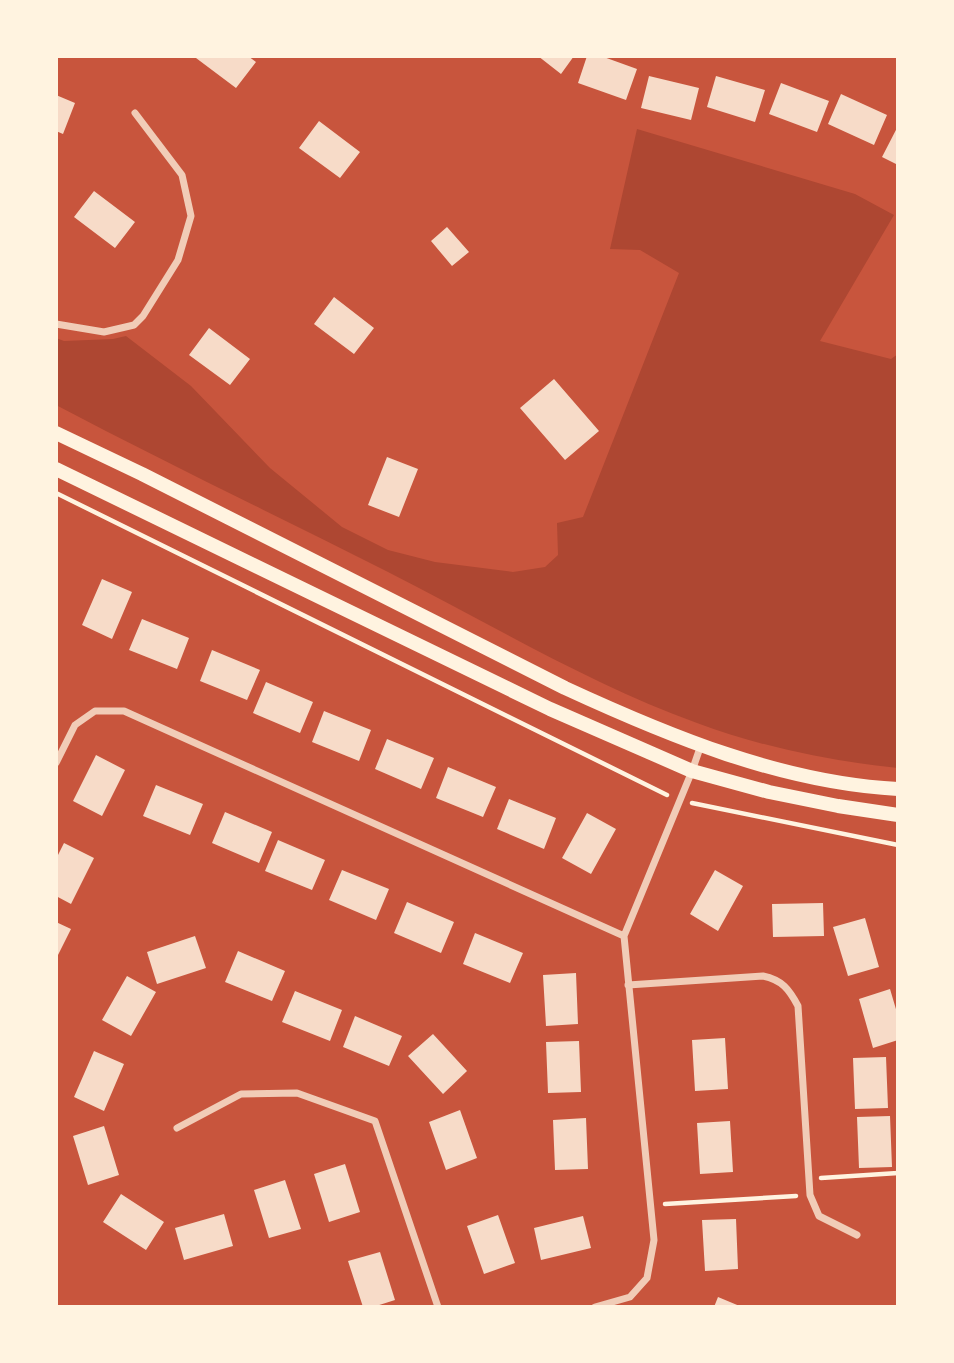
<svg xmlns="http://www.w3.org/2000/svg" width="954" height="1363" font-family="Cabin,sans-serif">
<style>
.green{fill:#ae4732}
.building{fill:#f7dbc8}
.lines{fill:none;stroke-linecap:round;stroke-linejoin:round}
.path{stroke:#fff3e0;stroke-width:4.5}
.minor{stroke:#f1ccb7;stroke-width:7}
.secondary{stroke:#fff3e0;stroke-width:14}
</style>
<rect width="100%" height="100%" fill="#c8553d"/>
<path class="green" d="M637 129 855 194 894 215 820 341 891 359 898 354V768C829 761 762 747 697 723 589 684 489 623 388 572 277 516 166 463 56 405V338L64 341 113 339 126 336 191 386 270 468 342 527 388 550 435 562 513 572 545 567 558 555 557 523 583 517 679 273 640 250 610 249Z"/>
<path class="building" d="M197 56H248L256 62 236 88 196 58Z
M538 56H574L561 74Z
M587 56H601L637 69 626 100 578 83Z
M649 76 699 88 691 120 641 108Z
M716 76 765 90 755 122 707 107Z
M781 83 829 101 817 132 769 114Z
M841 94 887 115 874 145 828 124Z
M56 95 75 103 63 134 56 131Z
M319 121 360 152 340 178 299 148Z
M898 126V165L882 157Z
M94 191 135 222 115 248 74 217Z
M447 227 469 252 452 266 431 241Z
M334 297 374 328 354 354 314 324Z
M209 328 250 359 230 385 189 355Z
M554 379 599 431 565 460 520 408Z
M387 457 418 469 399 517 368 505Z
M102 579 132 592 112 639 82 625Z
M142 619 189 638 177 669 129 650Z
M212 650 260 670 247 700 200 681Z
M266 682 313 702 300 733 253 713Z
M324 711 371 730 359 761 312 742Z
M387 739 434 758 421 789 375 769Z
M96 755 125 770 102 816 73 801Z
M448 767 496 787 483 817 436 798Z
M156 785 203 804 190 835 143 816Z
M509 799 556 818 544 849 497 829Z
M225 812 272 832 259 863 212 843Z
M587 813 616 829 591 874 562 858Z
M278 840 325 860 312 890 265 871Z
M64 843 94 858 71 904 56 896V859Z
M342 870 389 889 376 920 329 900Z
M715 870 743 886 718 931 690 914Z
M407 902 454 922 441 953 394 933Z
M823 903 824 936 773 937 772 904Z
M865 918 879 967 848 976 833 927Z
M56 922 71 929 56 959Z
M475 933 523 953 510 983 463 964Z
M195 936 206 968 157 984 147 952Z
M238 951 285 971 272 1001 225 982Z
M576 973 578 1024 546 1026 543 975Z
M127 976 156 992 131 1036 102 1020Z
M890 989 898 1016V1040L873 1048 859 999Z
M295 991 342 1010 330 1041 282 1022Z
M355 1016 402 1036 389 1066 343 1047Z
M433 1034 467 1071 443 1094 408 1056Z
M725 1038 728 1089 695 1091 692 1040Z
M579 1041 581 1092 548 1093 546 1042Z
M94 1051 124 1064 104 1111 74 1097Z
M886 1057 888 1108 855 1109 853 1058Z
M460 1110 477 1158 446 1170 429 1122Z
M890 1116 892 1167 859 1168 857 1117Z
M586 1118 588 1169 555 1170 553 1120Z
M730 1121 733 1172 700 1174 697 1123Z
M104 1126 119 1175 88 1185 73 1136Z
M345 1164 360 1212 329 1222 314 1174Z
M285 1180 301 1229 269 1238 254 1190Z
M121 1194 164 1222 146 1250 103 1222Z
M224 1214 233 1246 184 1260 175 1228Z
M498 1215 515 1263 484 1274 467 1226Z
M583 1216 591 1248 541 1260 534 1228Z
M736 1219 738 1269 705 1271 702 1220Z
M380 1252 395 1300 373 1307H363L348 1261Z
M718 1297 742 1307H714Z"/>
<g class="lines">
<path class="path" d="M56 493 667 795
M692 803 898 845
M821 1178 898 1173
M665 1204 796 1196"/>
<path class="minor" d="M56 324 104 332 134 325 143 316 178 260 191 216 182 175 135 113
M56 763 75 725 95 711H124L624 936
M628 985 763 976C782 980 789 989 798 1006L810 1195 819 1216 857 1235
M177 1128 241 1094 297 1093 375 1121 438 1307
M595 1307 630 1297 647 1278 654 1240 624 936 692 771 701 745"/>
<path class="secondary" d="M56 433 142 474 565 688C669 736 782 783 898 789
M56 469 550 709 692 771 769 792 838 806 898 815"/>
</g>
<rect width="954" height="1363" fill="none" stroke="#fff3e0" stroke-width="116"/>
</svg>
